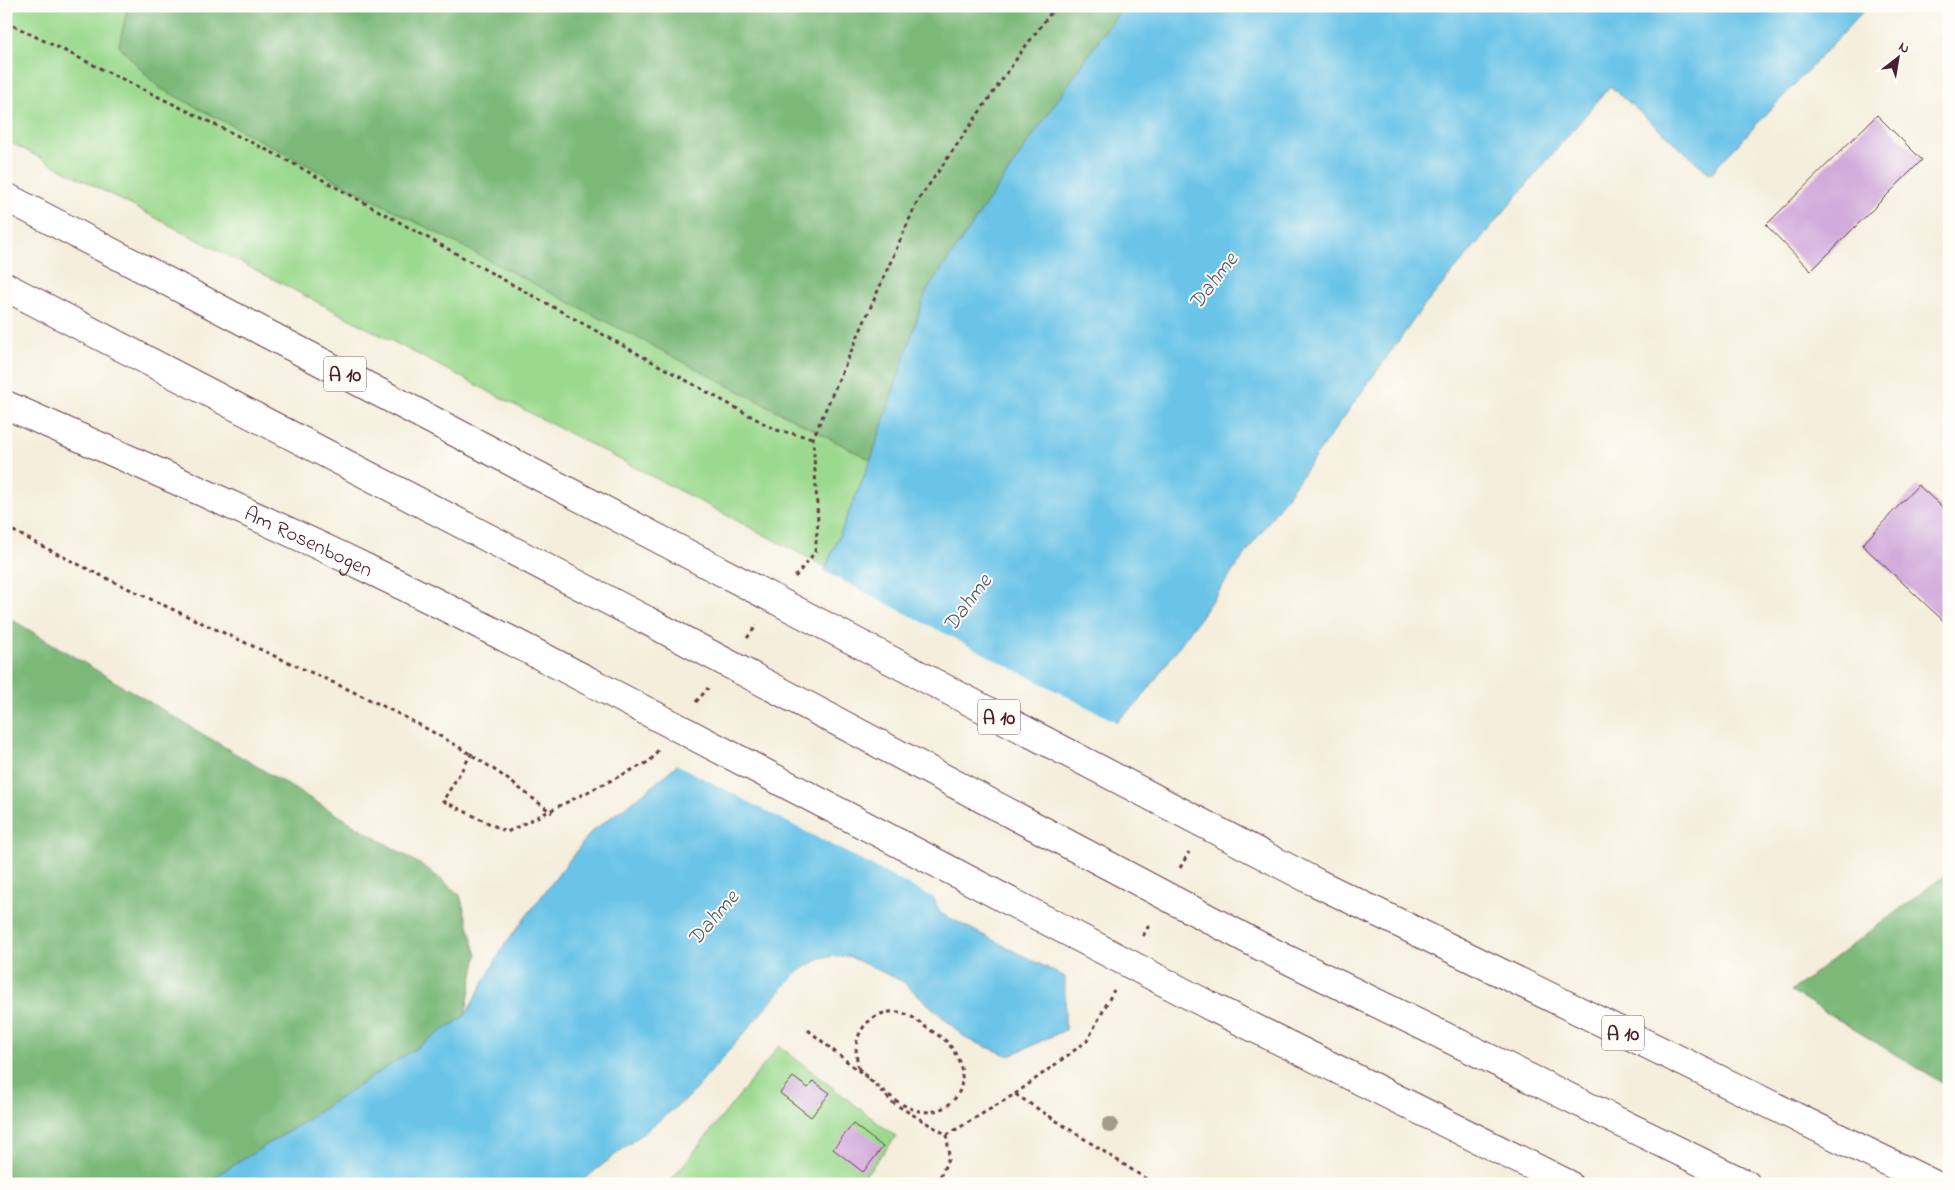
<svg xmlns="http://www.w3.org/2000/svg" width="1955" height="1190" font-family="'Indie Flower',sans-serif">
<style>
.green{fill:#9bd98e;stroke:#727c5c}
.forest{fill:#7cb979;stroke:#636c52}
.water{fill:#6bc4e8;stroke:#5a728a}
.pier{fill:#f5eedc}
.building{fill:#d1abdb}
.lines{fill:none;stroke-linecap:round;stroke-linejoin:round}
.major-casing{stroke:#643e46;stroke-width:30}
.highway-casing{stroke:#643e46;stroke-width:30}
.path{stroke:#643e46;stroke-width:3;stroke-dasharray:4 4;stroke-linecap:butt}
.major{stroke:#fff;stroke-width:28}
.highway{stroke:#fff;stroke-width:28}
.major-bridge-casing{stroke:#643e46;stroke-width:30;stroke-linecap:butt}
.highway-bridge-casing{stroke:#643e46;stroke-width:30;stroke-linecap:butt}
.path-bridge{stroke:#643e46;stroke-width:3;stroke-dasharray:4 4;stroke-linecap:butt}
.major-bridge{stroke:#fff;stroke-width:28}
.highway-bridge{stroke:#fff;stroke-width:28}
.tree{fill:#a49b8b}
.labels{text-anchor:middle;stroke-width:4;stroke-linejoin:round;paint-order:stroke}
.shield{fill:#fdfcf7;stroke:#806168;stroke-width:1}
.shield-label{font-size:20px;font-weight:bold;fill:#4a1f2b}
.street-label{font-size:21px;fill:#4a1f2b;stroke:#fdfcf7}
.water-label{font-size:22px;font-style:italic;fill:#56596d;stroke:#fdfcf7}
</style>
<rect width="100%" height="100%" fill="#fdfcf7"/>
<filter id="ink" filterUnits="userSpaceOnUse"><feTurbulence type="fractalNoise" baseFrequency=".02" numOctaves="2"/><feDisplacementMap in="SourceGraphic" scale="10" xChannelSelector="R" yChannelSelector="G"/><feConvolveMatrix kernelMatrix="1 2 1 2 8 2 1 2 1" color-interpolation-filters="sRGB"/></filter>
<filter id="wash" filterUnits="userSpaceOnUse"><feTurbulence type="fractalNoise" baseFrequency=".0096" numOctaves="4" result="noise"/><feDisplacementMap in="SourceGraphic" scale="20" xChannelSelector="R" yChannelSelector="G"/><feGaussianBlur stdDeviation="1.12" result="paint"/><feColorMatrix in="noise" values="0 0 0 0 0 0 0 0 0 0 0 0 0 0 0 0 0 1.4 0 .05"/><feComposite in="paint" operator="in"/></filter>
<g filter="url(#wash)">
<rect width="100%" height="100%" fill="#f5eedc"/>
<path class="green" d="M6 6H128L119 46 158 87 871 460 826 567 6 140Z
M779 1046 896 1137 858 1184H668Z"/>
<path class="forest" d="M128 6H1124L1103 34 926 292 871 460 158 87 119 46Z
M6 616 428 869 460 895 477 956 465 1016 294 1128 203 1184H6Z
M1949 872V1087L1791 991Z"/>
<path class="water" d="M1124 6H1868L1710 174 1610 86 1420 311 1139 702 1113 724 1021 677 904 831 940 913 1065 977V1030L1009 1056 967 1039 902 981 848 956 822 957 795 974 690 1096 578 1184H203L294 1128 465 1016 505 944 591 832 648 790 729 719 826 567 871 460 926 292 1103 34Z"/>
<path class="pier" d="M822 570 1118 723 1113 727 1022 680 907 832 936 899 674 763 727 717Z"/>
<g id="blocks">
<path class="building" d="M1877 115 1922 160 1811 271 1766 225Z
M1918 485 1949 513V626L1862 545Z
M793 1077 808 1088 813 1081 830 1093 811 1117 780 1093Z
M853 1124 883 1147 863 1172 833 1149Z"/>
</g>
</g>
<g filter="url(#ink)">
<use href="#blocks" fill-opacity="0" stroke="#643e46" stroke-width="1"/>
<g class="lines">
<g class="major-casing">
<g id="major">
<path id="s1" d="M6 405C126 458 246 510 364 567 445 606 526 648 606 690"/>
<path d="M1210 1006 1568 1184"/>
</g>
</g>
<g class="highway-casing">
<path id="highway" d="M6 197 684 552
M6 287 646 620
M1313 881 1933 1184
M1260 946 1746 1184"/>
</g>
<path class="path" d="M6 22 283 158 776 430 813 438
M6 527C95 575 187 616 279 658 357 693 436 728 506 778
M795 577 815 552 818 522 813 438 917 202 1022 51 1056 6
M747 638 757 625
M696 702 708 688
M472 753 443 801 507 832 650 761 658 750
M1180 868 1189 852
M1143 936 1151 922
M858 1068 893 1103 947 1135
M1015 1094 1087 1041 1114 990
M947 1135 1015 1094 1154 1184
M937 1184 949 1157 947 1135"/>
<use href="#major" class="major"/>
<use href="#highway" class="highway"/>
<g class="major-bridge-casing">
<path id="major-bridge" d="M606 690 1210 1006"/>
</g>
<g class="highway-bridge-casing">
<path id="highway-bridge" d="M684 552 1313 881
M646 620 1260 946"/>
</g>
<path class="path-bridge" d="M506 778 552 813
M808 1030 895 1100C911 1110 927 1117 945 1107 971 1091 964 1060 946 1041 940 1036 933 1032 927 1028 921 1024 915 1018 908 1015 887 1005 862 1019 857 1041 855 1049 857 1059 858 1068"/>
<use href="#major-bridge" class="major-bridge"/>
<use href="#highway-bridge" class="highway-bridge"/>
</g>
<circle class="tree" cx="1110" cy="1125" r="8"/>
</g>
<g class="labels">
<g class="shield">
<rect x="324" y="356.5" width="42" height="35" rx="4"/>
<rect x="978" y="699.5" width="42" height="35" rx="4"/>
<rect x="1602" y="1015.5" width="42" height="35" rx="4"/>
</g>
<g class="shield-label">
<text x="345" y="381">A 10</text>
<text x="999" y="724">A 10</text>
<text x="1623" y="1040">A 10</text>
</g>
<g class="street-label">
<text dy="7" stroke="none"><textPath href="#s1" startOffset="332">Am Rosenbogen</textPath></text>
</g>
<g class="water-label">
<text transform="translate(1212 280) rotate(-52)" y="8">Dahme</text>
<text transform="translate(966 602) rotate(-53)" y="8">Dahme</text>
<text transform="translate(712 917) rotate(-49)" y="8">Dahme</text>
</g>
</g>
<rect width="1955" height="1190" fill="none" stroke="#fdfcf7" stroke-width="25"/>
<g transform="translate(1898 58) rotate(31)" stroke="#fdfcf7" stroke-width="4" paint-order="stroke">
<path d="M0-4L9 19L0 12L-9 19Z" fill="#4a1f2b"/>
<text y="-8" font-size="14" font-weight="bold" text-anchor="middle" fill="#4a1f2b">N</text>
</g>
</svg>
